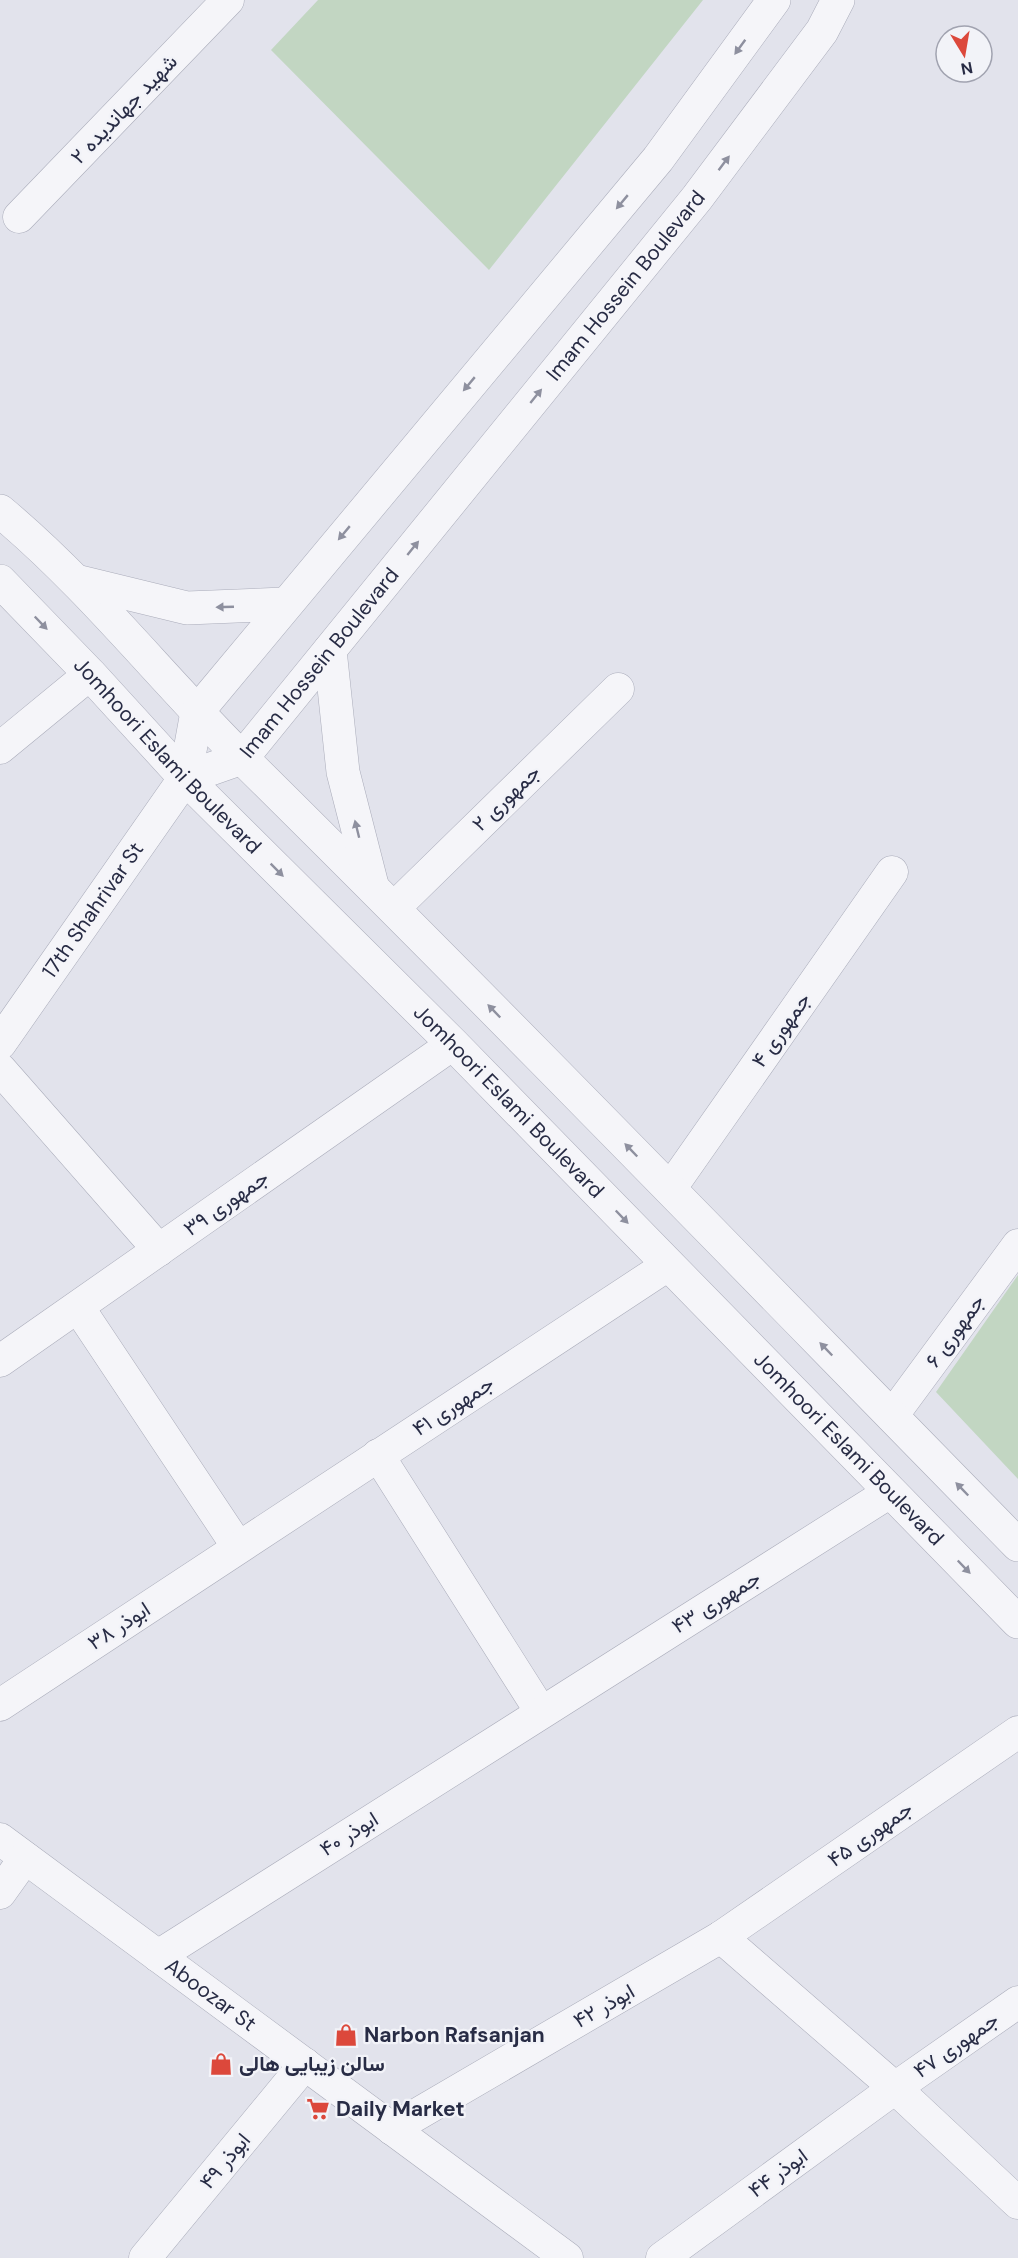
<svg xmlns="http://www.w3.org/2000/svg" width="1018" height="2258" font-family="'DM Sans',Vazirmatn,sans-serif">
<style>
.green{fill:#c2d6c2}
.lines{fill:none;stroke-linecap:round;stroke-linejoin:round}
.minor-casing{stroke:#aaacba;stroke-width:33}
.tertiary-casing{stroke:#aaacba;stroke-width:34}
.minor{stroke:#f5f5f9;stroke-width:32}
.tertiary{stroke:#f5f5f9;stroke-width:33}
.oneway{fill:#8e909f}
.labels{text-anchor:middle;stroke-width:4.5;stroke-linejoin:round;paint-order:stroke}
.street-label{font-size:21px;fill:#282c45;stroke:#f2f3f8}
.poi-label{font-size:21px;font-weight:bold;fill:#282c45;stroke:#f2f3f8;text-anchor:start}
</style>
<rect width="100%" height="100%" fill="#e2e3ec"/>
<path class="green" d="M318 0H703L489 270 271 50Z
M1018 1275V1479L936 1392Z"/>
<g class="lines">
<g class="minor-casing">
<g id="minor">
<path d="M19 217 228 0"/>
<path d="M0 748 90 674"/>
<path d="M394 908 618 689"/>
<path d="M0 1069 159 1250"/>
<path d="M670 1189 892 872"/>
<path d="M78 1307 238 1547"/>
<path d="M0 1361 453 1044"/>
<path d="M892 1416 1018 1245"/>
<path d="M378 1455 541 1712"/>
<path d="M0 1705 668 1265"/>
<path id="s1" d="M0 1839 567 2258"/>
<path d="M0 1893 25 1858"/>
<path d="M721 1937 895 2088 1018 2203"/>
<path d="M158 1956 890 1492"/>
<path d="M392 2129 721 1937 1018 1732"/>
<path d="M145 2258 305 2064"/>
<path d="M662 2258 895 2088 1018 2002"/>
</g>
</g>
<g class="tertiary-casing">
<g id="tertiary">
<path d="M0 511C90 586 162 679 245 761 506 1019 761 1283 1018 1545"/>
<path id="s2" d="M0 581 90 674 185 778 453 1044 1018 1622"/>
<path d="M76 581 187 608 284 604"/>
<path d="M330 650 343 772 372 885"/>
<path id="s3" d="M185 778 242 758 697 198 822 31 838 0"/>
<path id="s4" d="M0 1043 185 778 197 712 658 159 774 0"/>
</g>
</g>
<use href="#minor" class="minor"/>
<use href="#tertiary" class="tertiary"/>
</g>
<defs><path id="oneway-solid" d="M-6-.8H1V-3.2L6.5 0L1 3.2V.8H-6Z" transform="scale(1.5)"/></defs>
<g class="oneway">
<use href="#oneway-solid" transform="translate(740 47) rotate(126)"/>
<use href="#oneway-solid" transform="translate(724 163) rotate(-53)"/>
<use href="#oneway-solid" transform="translate(622 202) rotate(130)"/>
<use href="#oneway-solid" transform="translate(469 384) rotate(130)"/>
<use href="#oneway-solid" transform="translate(536 396) rotate(-51)"/>
<use href="#oneway-solid" transform="translate(344 533) rotate(130)"/>
<use href="#oneway-solid" transform="translate(413 548) rotate(-51)"/>
<use href="#oneway-solid" transform="translate(225 607) rotate(178)"/>
<use href="#oneway-solid" transform="translate(41 623) rotate(46)"/>
<use href="#oneway-solid" transform="translate(357 829) rotate(-104)"/>
<use href="#oneway-solid" transform="translate(277 870) rotate(45)"/>
<use href="#oneway-solid" transform="translate(494 1011) rotate(-134)"/>
<use href="#oneway-solid" transform="translate(631 1150) rotate(-134)"/>
<use href="#oneway-solid" transform="translate(622 1217) rotate(46)"/>
<use href="#oneway-solid" transform="translate(826 1349) rotate(-134)"/>
<use href="#oneway-solid" transform="translate(962 1489) rotate(-134)"/>
<use href="#oneway-solid" transform="translate(964 1567) rotate(46)"/>
</g>
<defs>
<g id="shop-bare" transform="scale(1.8)"><path d="M-5-2.5h2.3a2.7 3.5 0 0 1 5.4 0H5L5.5 6h-11ZM-1.5-2.5h3a1.5 2.3 0 0 0-3 0Z" fill="#dc483b" stroke="#f2f3f8" stroke-width="2.5" paint-order="stroke"/></g>
<g id="supermarket-bare" transform="scale(1.8)"><path d="M-6-5.5h2.5l.6 2H6L4.5 2H-2.5L-4.4-4H-6ZM-1.5 3.2a1.3 1.3 0 1 0 .1 0ZM3 3.2a1.3 1.3 0 1 0 .1 0Z" fill="#dc483b" stroke="#f2f3f8" stroke-width="2.5" paint-order="stroke"/></g>
</defs>
<g fill-rule="evenodd">
<use href="#shop-bare" x="346" y="2035"/>
<use href="#shop-bare" x="221" y="2064"/>
<use href="#supermarket-bare" x="318" y="2109"/>
</g>
<g class="labels">
<g class="street-label">
<text transform="translate(124 109) rotate(-46)" y="7">شهید جهاندیده ۲</text>
<text dy="7" stroke="none"><textPath href="#s3" startOffset="669">Imam Hossein Boulevard</textPath></text>
<text dy="7" stroke="none"><textPath href="#s3" startOffset="183">Imam Hossein Boulevard</textPath></text>
<text dy="7" stroke="none"><textPath href="#s2" startOffset="242">Jomhoori Eslami Boulevard</textPath></text>
<text transform="translate(506 798) rotate(-44)" y="7">جمهوری ۲</text>
<text dy="7" stroke="none"><textPath href="#s4" startOffset="162">17th Shahrivar St</textPath></text>
<text transform="translate(781 1030) rotate(-55)" y="7">جمهوری ۴</text>
<text dy="7" stroke="none"><textPath href="#s2" startOffset="728">Jomhoori Eslami Boulevard</textPath></text>
<text transform="translate(226 1203) rotate(-35)" y="7">جمهوری ۳۹</text>
<text transform="translate(955 1331) rotate(-54)" y="7">جمهوری ۶</text>
<text transform="translate(453 1406) rotate(-33)" y="7">جمهوری ۴۱</text>
<text dy="7" stroke="none"><textPath href="#s2" startOffset="1214">Jomhoori Eslami Boulevard</textPath></text>
<text transform="translate(716 1602) rotate(-32)" y="7">جمهوری ۴۳</text>
<text transform="translate(119 1626) rotate(-33)" y="7">ابوذر ۳۸</text>
<text transform="translate(349 1834) rotate(-32)" y="7">ابوذر ۴۰</text>
<text transform="translate(870 1834) rotate(-35)" y="7">جمهوری ۴۵</text>
<text dy="7" stroke="none"><textPath href="#s1" startOffset="262">Aboozar St</textPath></text>
<text transform="translate(604 2006) rotate(-30)" y="7">ابوذر ۴۲</text>
<text transform="translate(956 2045) rotate(-35)" y="7">جمهوری ۴۷</text>
<text transform="translate(225 2161) rotate(-50)" y="7">ابوذر ۴۹</text>
<text transform="translate(778 2173) rotate(-36)" y="7">ابوذر ۴۴</text>
</g>
<g class="poi-label">
<text x="364" y="2042">Narbon Rafsanjan</text>
<text x="239" y="2071">سالن زیبایی هالی</text>
<text x="336" y="2116">Daily Market</text>
</g>
</g>
<g transform="translate(964 54) rotate(169)"><circle r="28" fill="#f2f3f8" stroke="#a1a3b0" stroke-width="1.5"/>
<path d="M0-4.5L10 22L0 15L-10 22Z" fill="#dc483b"/>
<text y="-9" font-size="16" font-weight="bold" text-anchor="middle" fill="#282c45">N</text>
</g>
</svg>
